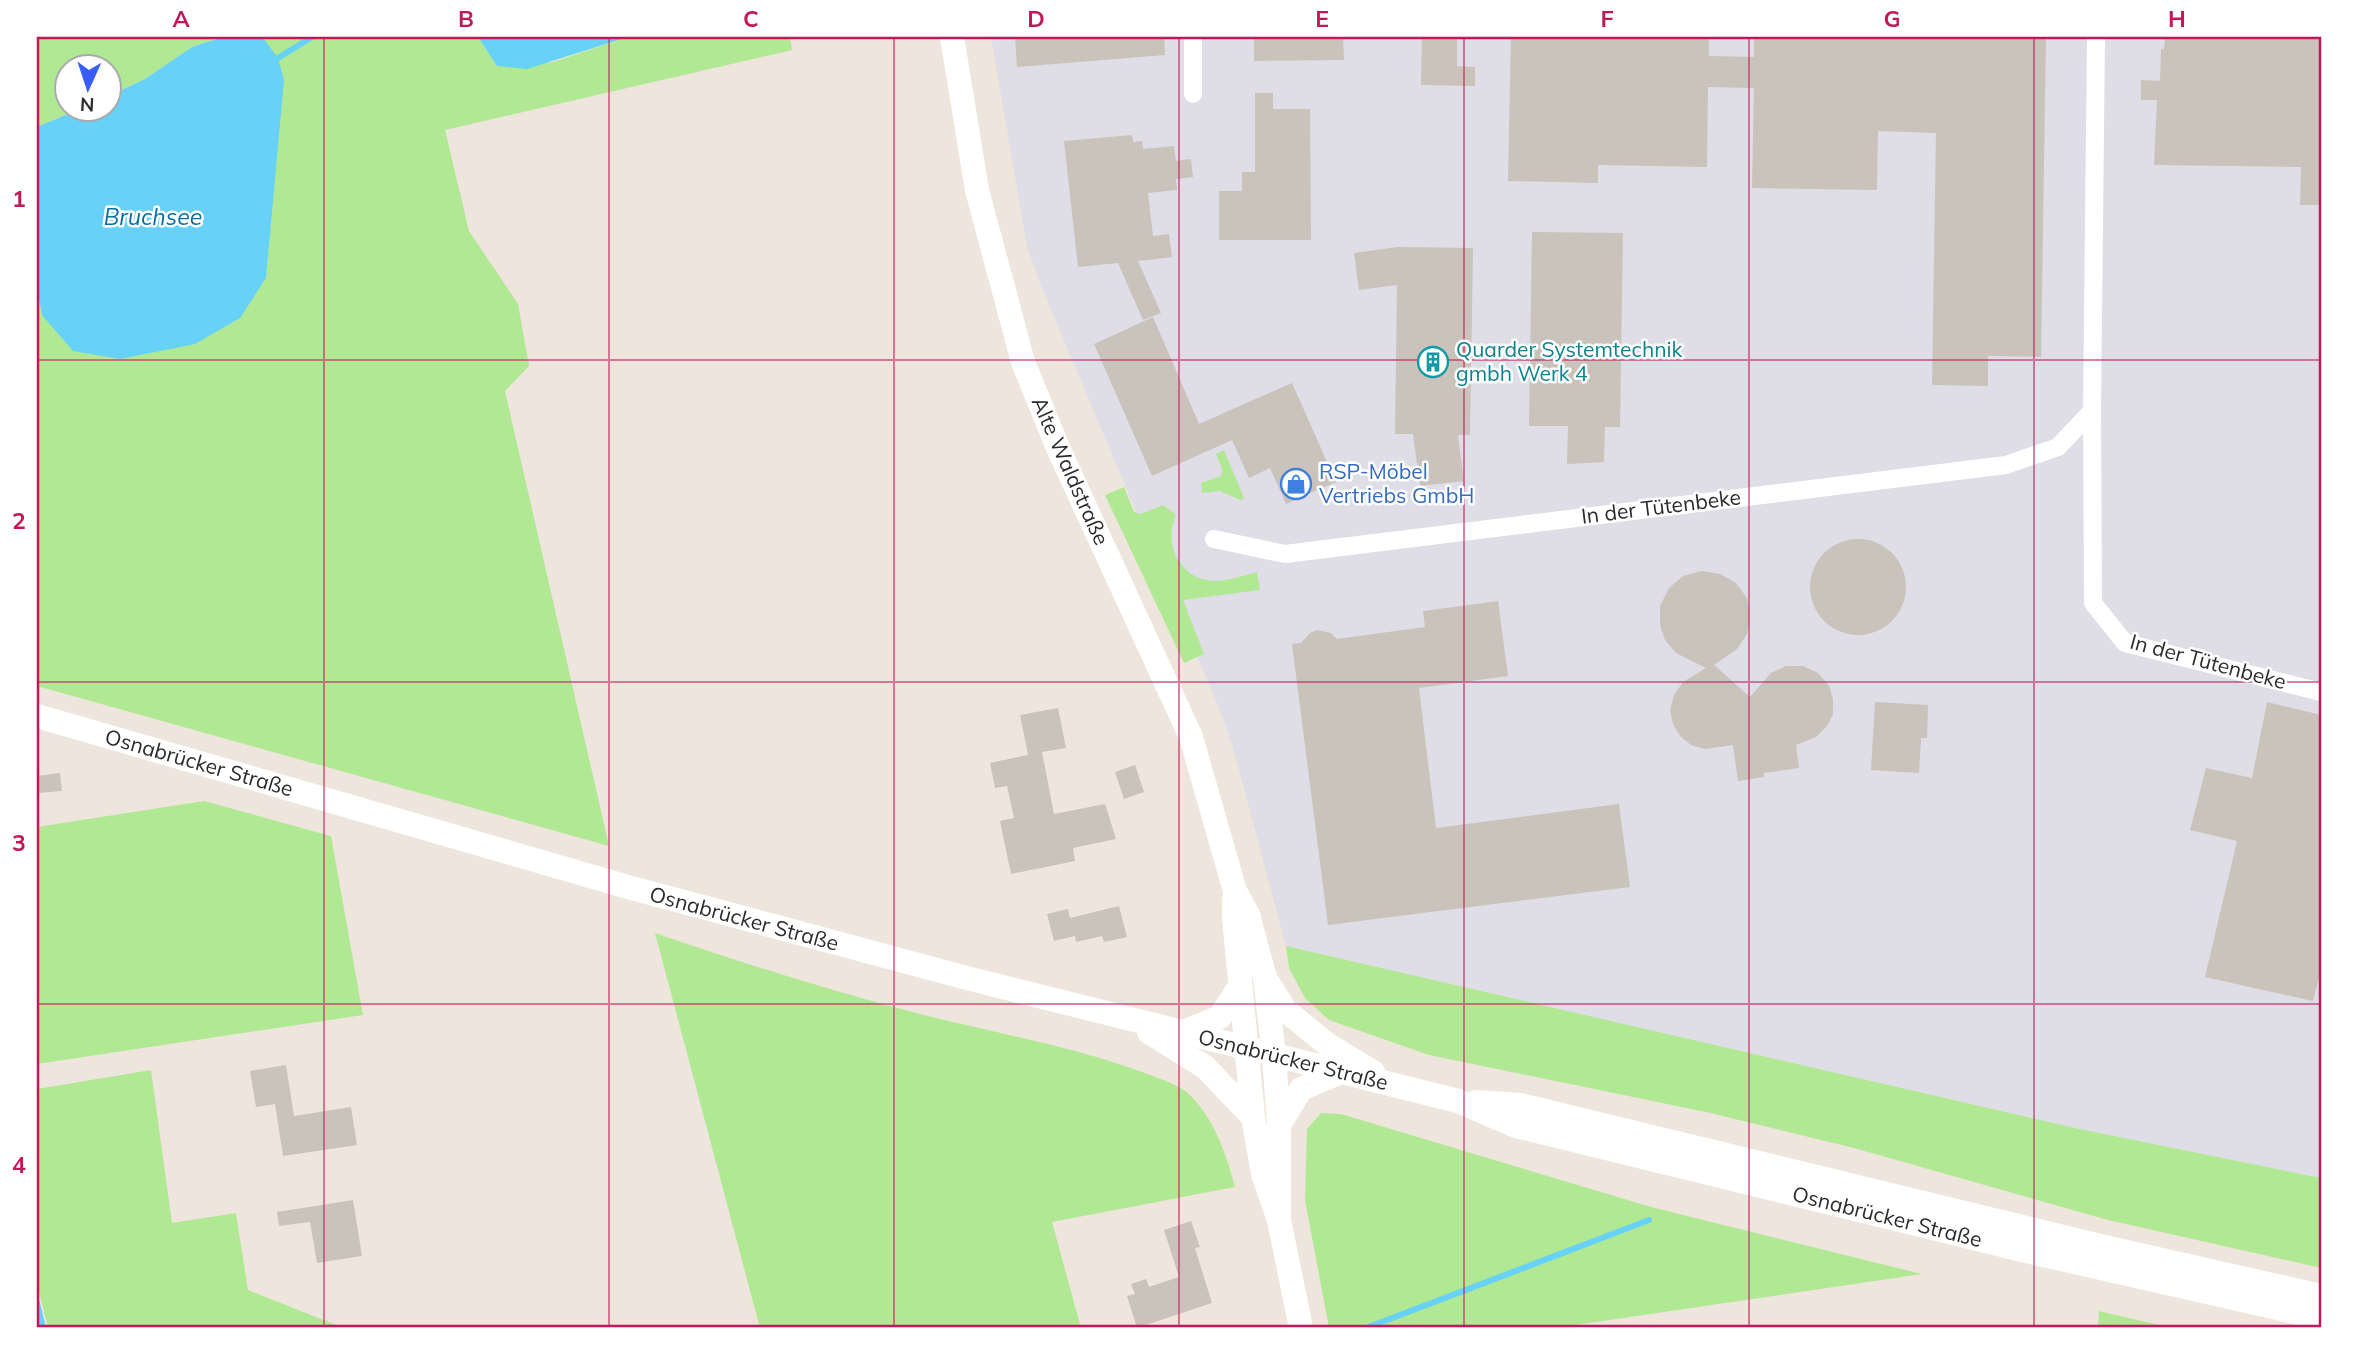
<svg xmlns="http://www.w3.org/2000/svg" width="2358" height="1365" font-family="Mulish,sans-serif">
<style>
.industrial{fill:#dfdde6}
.green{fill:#b1e894}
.water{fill:#67d1f7}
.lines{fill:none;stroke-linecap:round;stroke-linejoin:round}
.stream{stroke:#67d1f7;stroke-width:6}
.building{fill:#c9c3bb}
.street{stroke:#fff;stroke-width:18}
.secondary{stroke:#fff;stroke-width:24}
.grid{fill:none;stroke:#c2185b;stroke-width:2;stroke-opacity:0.55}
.labels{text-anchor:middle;stroke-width:5;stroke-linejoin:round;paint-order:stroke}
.culture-label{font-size:21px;fill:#0d838f;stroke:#fff;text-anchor:start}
.street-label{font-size:21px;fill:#2b2b2b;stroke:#fff}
.shop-label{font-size:21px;fill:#366cbe;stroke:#fff;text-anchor:start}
.water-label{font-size:23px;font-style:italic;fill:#046ea5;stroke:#fff}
.neatline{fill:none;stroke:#c2185b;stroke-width:2.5}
.grid-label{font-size:23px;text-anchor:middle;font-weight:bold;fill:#c2185b}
</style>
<rect width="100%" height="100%" fill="#eee6dc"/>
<path class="industrial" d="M991 37H2321V1178L2075 1128 1286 946 1232 744 1218 706 1041 286 1027 247Z"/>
<path class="green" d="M37 37H223L192 47 145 79 109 96 108 66H66V108L80 109 37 127Z
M250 37H478L497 66 553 62 628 37H790L792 50 445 130 469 231 518 304 529 366 505 391 609 846 37 686V290L42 315 266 278 272 206 263 38Z
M1224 450 1244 498 1241 500 1220 491 1202 493 1201 483 1221 476 1223 471 1216 454Z
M1124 487 1134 512 1141 514 1163 505 1176 515C1162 547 1182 582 1218 581 1231 580 1245 575 1257 572L1260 590 1183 600 1204 654 1184 663 1105 495Z
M204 801 331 836 363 1015 37 1064V827Z
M655 933C743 963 834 992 924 1015 999 1034 1078 1047 1150 1075 1161 1079 1178 1085 1188 1093 1214 1118 1226 1153 1235 1187L1052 1222 1081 1328H760Z
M1286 946 2075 1128 2321 1178V1268L2108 1220 1854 1148 1706 1112 1429 1055 1329 1020 1305 998 1289 968Z
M151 1070 172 1223 236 1213 248 1290 344 1328H48L37 1284V1089Z
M1321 1113 1341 1114 1651 1207 1922 1274 1555 1328H1329L1305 1200 1307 1129Z
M2099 1311 2172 1328H2098Z"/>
<path class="water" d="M223 37 263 38 278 58 284 80 266 278 240 318 195 344 120 359 73 351 42 315 37 290V127L80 109 108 108 109 96 145 79 192 47Z
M478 37H628L527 69 497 66Z"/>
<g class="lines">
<path class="stream" d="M278 58 312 37
M37 1303 43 1328
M1366 1328 1649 1220"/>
</g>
<path class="building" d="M1015 37H1164L1165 55 1017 67Z
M1254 37H1343L1344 60 1254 61Z
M1422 37 1457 38V66L1475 67V86L1421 85Z
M1511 37H1709V56L1754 57V37H2046L2041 357 1988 356V386L1932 385 1936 133 1878 131 1877 190 1752 188 1754 88 1708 87 1707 167 1598 165V183L1508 181Z
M2165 37H2321V205H2300L2301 167 2154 165 2157 100H2141V80L2160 81 2161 49H2164Z
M1255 93H1273V109H1310L1311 240H1219V191H1242V172H1255Z
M1132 135 1133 142 1142 141 1143 149 1174 146 1176 161 1191 159 1193 177 1176 179 1177 190 1148 193 1153 236 1169 234 1172 257 1138 261 1161 313 1143 320 1118 263 1078 267 1064 141Z
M1532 232 1623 233 1620 427H1605L1604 462 1567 464 1568 426H1529Z
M1398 247 1473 248 1470 435H1458L1464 481 1420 486 1413 434H1395L1397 285 1359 290 1354 253Z
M1153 317 1199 424 1292 383 1336 482 1286 504 1270 468 1249 478 1232 440 1152 476 1094 344Z
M1810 587a48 48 0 1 1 96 0a48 48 0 1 1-96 0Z
M1702 571 1720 574 1736 583 1747 598 1750 616 1747 634 1737 649 1714 665 1750 697 1771 673 1786 666H1803L1818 673 1829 686 1833 699V714L1827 726 1816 737 1796 745 1799 768 1764 773V777L1738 781 1733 745 1705 749 1691 745 1680 736 1673 724 1670 710 1674 695 1683 682 1706 668 1676 653 1665 640 1660 625V606L1669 588 1683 576Z
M1498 601 1508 676 1419 688 1436 828 1619 804 1630 887 1328 925 1292 644 1301 643 1310 633 1317 630 1331 633 1337 639 1425 627 1423 611Z
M1875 702 1928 705 1927 738H1921L1919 773 1871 770Z
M2267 702 2321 715V969L2313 1001 2205 977 2237 841 2190 830 2206 768 2252 778Z
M1058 708 1066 748 1042 752 1054 814 1105 804 1116 839 1073 848 1075 861 1011 874 1000 821 1014 818 1007 786 995 788 990 763 1028 755 1020 715Z
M1135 765 1144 792 1124 799 1115 772Z
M60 773 62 791 37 793V776Z
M1119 906 1127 937 1104 942 1102 936 1076 942 1075 936 1054 941 1047 914 1068 909 1070 918Z
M286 1065 294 1116 351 1107 357 1145 283 1156 275 1104 256 1107 250 1071Z
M353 1200 362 1256 317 1263 310 1222 279 1226 277 1212Z
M1191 1221 1200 1247 1195 1248 1212 1303 1137 1328 1127 1296 1135 1294 1131 1284 1146 1279 1149 1287 1179 1277 1164 1230Z"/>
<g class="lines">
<path class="street" d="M1193 94V37
M2092 411 2093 603 2125 643 2321 692
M1214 539 1285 554 2006 465 2058 447 2092 411 2096 37"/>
<path class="secondary" d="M952 37 977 190 1023 362 1058 448 1191 737 1235 891 1248 915 1265 978 1274 1055 1279 1125V1220
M37 716 628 887 967 978 1458 1101 1516 1126 2035 1253 2321 1318
M1234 899V918L1253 1117 1263 1174 1279 1220 1301 1328
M1269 984 1285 1010 1328 1045 1373 1072
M1149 1032 1205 1067 1253 1117
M1181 1033 1220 1017 1240 986
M1476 1102 1520 1105 2100 1246 2321 1296
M1279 1125 1301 1089 1341 1072"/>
</g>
<path class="grid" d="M324 37V1328M609 37V1328M894 37V1328M1179 37V1328M1464 37V1328M1749 37V1328M2034 37V1328M37 360H2321M37 682H2321M37 1004H2321"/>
<defs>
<g id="building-ring" transform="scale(1.575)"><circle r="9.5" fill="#fff" stroke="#0f9aa8" stroke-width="1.5"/><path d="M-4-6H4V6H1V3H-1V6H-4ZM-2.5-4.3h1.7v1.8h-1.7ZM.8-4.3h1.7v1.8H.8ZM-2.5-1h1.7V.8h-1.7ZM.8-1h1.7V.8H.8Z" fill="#0f9aa8"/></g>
<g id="shop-ring" transform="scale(1.575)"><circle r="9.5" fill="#fff" stroke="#3f7fe0" stroke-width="1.5"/><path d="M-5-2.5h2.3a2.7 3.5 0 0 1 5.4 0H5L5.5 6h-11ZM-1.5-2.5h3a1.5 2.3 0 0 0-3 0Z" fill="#3f7fe0"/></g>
</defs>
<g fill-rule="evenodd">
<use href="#building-ring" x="1433" y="362"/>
<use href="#shop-ring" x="1296" y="484"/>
</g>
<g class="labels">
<g class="culture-label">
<text x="1456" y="357">Quarder Systemtechnik<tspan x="1456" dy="24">gmbh Werk 4</tspan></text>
</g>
<g class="street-label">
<text transform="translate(1070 471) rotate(66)" y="7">Alte Waldstraße</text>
<text transform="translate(1661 507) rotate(-7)" y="7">In der Tütenbeke</text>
<text transform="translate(2208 662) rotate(15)" y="7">In der Tütenbeke</text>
<text transform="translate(199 763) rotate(16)" y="7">Osnabrücker Straße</text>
<text transform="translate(744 919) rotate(15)" y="7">Osnabrücker Straße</text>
<text transform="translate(1293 1060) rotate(14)" y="7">Osnabrücker Straße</text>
<text transform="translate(1887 1217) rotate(14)" y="7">Osnabrücker Straße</text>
</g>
<g class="shop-label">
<text x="1319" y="479">RSP-Möbel<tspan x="1319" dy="24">Vertriebs GmbH</tspan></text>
</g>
<g class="water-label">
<text x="153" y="225">Bruchsee</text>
</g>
</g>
<rect width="2358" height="1365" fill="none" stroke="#ffffff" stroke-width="77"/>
<g transform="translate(88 88) rotate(183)"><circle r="33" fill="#ffffff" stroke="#aaaaaa" stroke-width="2"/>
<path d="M0-5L12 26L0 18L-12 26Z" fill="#375cff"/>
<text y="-10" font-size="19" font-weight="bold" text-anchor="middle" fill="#2b2b2b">N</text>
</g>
<rect x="38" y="38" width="2282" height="1288" class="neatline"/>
<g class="grid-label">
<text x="181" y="27">A</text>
<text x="466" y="27">B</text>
<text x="751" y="27">C</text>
<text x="1036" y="27">D</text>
<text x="1322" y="27">E</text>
<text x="1607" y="27">F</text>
<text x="1892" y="27">G</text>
<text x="2177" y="27">H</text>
<text x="19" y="207">1</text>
<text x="19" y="529">2</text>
<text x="19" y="851">3</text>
<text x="19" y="1173">4</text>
</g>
</svg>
